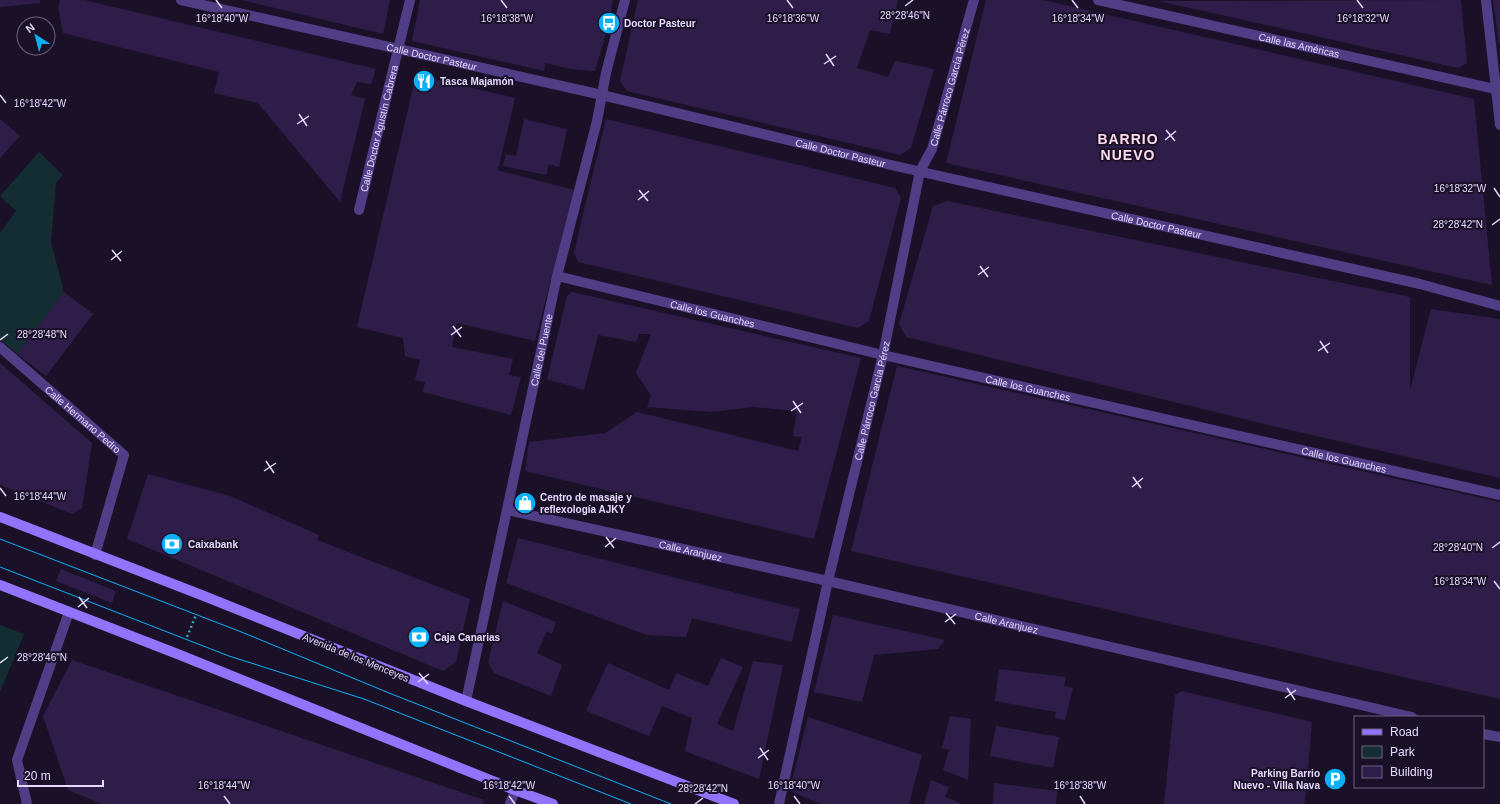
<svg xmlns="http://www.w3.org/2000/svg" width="1500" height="804" font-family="Helvetica,sans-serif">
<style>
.green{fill:#142d32}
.building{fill:#2f1d49}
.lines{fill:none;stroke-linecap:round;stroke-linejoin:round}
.path{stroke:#34a5b7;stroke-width:2.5;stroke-dasharray:2 3;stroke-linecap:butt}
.minor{stroke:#4f3d86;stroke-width:10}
.tertiary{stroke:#4f3d86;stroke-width:10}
.secondary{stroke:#9273fb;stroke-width:10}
.tram{stroke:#0bb1f8;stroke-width:1}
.ticks{fill:none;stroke:#e5d9fe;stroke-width:1.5}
.labels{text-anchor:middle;stroke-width:4;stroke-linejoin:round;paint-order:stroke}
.poi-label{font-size:10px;font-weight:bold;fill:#e5d9fe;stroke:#1a1128;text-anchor:start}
.street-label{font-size:10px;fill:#e5d9fe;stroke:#1a1128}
.district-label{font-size:14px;font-weight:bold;letter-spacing:1px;fill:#fedbea;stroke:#1a1128}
.ticks-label{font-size:10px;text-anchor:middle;fill:#e5d9fe;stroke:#1a1128;stroke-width:4;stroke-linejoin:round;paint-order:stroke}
</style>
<rect width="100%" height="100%" fill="#1a1128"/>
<path class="green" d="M39 152 63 175 56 183 51 242 64 292 17 354 0 339V233L16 211 0 196Z
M0 625 24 634 0 692Z"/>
<path class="building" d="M0 0H40V3L0 7Z
M60 0H84L376 69 371 84 357 82 351 95 365 99 340 202 258 103 214 93 219 72 63 33 58 7Z
M242 0H390L383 34Z
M420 0H613L609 23 595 71 570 69 545 63 544 71 412 41Z
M638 0H898L890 34 870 30 857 68 888 77 895 61 934 69 911 148 900 155 627 91 620 81Z
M986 0H1043L1474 99 1492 285 946 163Z
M1461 0 1467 63 1458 68 1159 1Z
M1493 0H1500V44H1499Z
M416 75 515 98 498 170 574 190 535 341 457 323 452 347 513 359 509 375 521 377 511 415 423 392 425 382 415 380 420 360 405 356 403 338 357 327Z
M0 119 20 136 0 158Z
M524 119 567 129 559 167 549 164 546 175 503 166 506 154 516 156Z
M606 119 895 188 901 198 869 321 858 328 578 262 574 252Z
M947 201 1410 297V390L1431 309 1500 319V478L1277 427 906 337 899 324 933 206Z
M64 292 93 314 46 376 17 354Z
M572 292 861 358 814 539 525 471 529 442 605 433 637 412 798 451 802 437 793 436 797 411 753 407 712 412 647 407 651 395 636 373 651 334H639L636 342 598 335 584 390 547 379 567 296Z
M0 363 92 443 82 508 72 514 0 485Z
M897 366 1500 502V699L851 551Z
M148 474 230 496 319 535 317 540 470 599 456 662 443 671 127 539Z
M518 538 800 609 792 642 692 618 686 637 647 635 506 583Z
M61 569 116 591 112 603 56 581Z
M503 601 556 622 552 634 547 631 537 653 562 665 551 696 494 673 488 662Z
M833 615 945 640 938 649 874 655 862 702 814 692Z
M721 658 743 667 717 724 733 731 753 661 783 665 759 779 685 751 692 718 662 706 649 736 586 711 608 663 669 690 676 673 708 686Z
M72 660 484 800 482 804H102L68 790 43 716Z
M999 669 1066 677 1064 686 1073 688 1065 720 1055 718 1056 712 995 701Z
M1182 691 1312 722 1305 804H1164L1175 695Z
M950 716 971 719 968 780 943 770 949 750 942 748Z
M808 717 922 755 909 804H821L792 792 791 784Z
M996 726 1059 737 1053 768 990 756Z
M931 780 949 787 945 797 962 804H924Z
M994 783 1057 791 1056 804H993Z"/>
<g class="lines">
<path class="path" d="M187 637 196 615"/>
<g class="minor">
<path id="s1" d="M181 0 602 95 891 165 1420 284 1500 306"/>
<path id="s2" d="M1098 0 1500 90"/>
<path d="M1486 0 1500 125"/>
<path id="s3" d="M359 210 410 0"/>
<path id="s4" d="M557 276 883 355 1500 495"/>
<path id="s5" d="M0 347 124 455 95 555"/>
<path id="s6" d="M507 510 828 581 1412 717"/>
<path id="s7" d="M466 701 557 276 597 121 606 73 625 0"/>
<path d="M1483 734 1500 737"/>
<path d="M510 804 515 790"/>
<path id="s8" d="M779 804 828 581 883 355 920 171 932 149 974 0"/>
</g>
<path class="tertiary" d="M27 804 17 760 69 612"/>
<path class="secondary" d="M0 517 204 596 466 701 734 804
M0 585 180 655 515 790 553 804"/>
<path class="tram" d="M0 539 244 633 389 693 671 804
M0 567 229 656 364 699 631 804"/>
</g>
<path class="ticks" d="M216 0 222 8M501 0 507 8M787 0 793 8M1072 0 1078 8M1357 0 1363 8M905 6 913 0M826 54 834 66M824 64 836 56M0 95 6 103M299 114 307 126M297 124 309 116M1166 130 1175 141M1165 140 1176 131M1494 188 1500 197M639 190 648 201M638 200 649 191M1492 225 1500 219M112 250 121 261M111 260 122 251M980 266 988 277M978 275 989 267M453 326 461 337M451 335 462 327M0 340 8 334M1320 341 1328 353M1318 351 1330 343M793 401 801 413M791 411 803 403M266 461 274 473M264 471 276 463M1133 477 1141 488M1132 487 1143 478M0 488 6 496M606 537 614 548M605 547 616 538M1492 548 1500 542M1494 581 1500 589M79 597 87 608M78 607 89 598M946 613 955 624M945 622 956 614M0 663 8 657M419 673 428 684M418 682 429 674M1287 688 1295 700M1285 698 1296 690M760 748 768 760M758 758 769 750M224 796 230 804M509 796 515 804M794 796 800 804M1080 796 1085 804M695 804 703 798"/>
<defs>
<g id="bus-disc" transform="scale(1.15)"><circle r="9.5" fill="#0bb1f8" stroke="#1a1128"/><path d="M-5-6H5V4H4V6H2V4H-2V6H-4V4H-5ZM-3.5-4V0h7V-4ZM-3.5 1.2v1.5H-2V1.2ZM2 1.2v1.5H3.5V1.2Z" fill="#fff"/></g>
<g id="restaurant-disc" transform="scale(1.15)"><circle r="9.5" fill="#0bb1f8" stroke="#1a1128"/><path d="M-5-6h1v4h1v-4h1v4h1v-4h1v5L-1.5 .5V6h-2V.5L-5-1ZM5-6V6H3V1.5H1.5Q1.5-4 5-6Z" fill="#fff"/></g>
<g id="shop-disc" transform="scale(1.15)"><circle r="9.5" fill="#0bb1f8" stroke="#1a1128"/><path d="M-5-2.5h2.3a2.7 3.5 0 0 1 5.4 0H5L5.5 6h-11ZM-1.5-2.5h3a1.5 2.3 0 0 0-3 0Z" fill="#fff"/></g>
<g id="bank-disc" transform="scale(1.15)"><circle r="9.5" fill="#0bb1f8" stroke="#1a1128"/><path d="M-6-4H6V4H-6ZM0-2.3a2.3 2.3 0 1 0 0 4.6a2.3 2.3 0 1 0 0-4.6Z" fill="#fff"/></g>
<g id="parking-disc" transform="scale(1.15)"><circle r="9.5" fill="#0bb1f8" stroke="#1a1128"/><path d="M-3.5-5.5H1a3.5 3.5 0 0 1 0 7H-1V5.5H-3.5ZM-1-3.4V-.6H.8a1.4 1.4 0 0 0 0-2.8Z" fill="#fff"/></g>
</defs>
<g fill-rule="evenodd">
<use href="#bus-disc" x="609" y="23"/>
<use href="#restaurant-disc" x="424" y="81"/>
<use href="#shop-disc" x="525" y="503"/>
<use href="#bank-disc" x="172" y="544"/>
<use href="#bank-disc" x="419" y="637"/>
<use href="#parking-disc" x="1335" y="779"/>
</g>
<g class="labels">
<g class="poi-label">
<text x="624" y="27">Doctor Pasteur</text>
<text x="440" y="85">Tasca Majamón</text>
<text x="540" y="501">Centro de masaje y<tspan x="540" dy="12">reflexología AJKY</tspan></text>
<text x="188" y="548">Caixabank</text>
<text x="434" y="641">Caja Canarias</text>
<text x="1320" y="777" text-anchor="end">Parking Barrio<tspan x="1320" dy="12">Nuevo - Villa Nava</tspan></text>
</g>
<g class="street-label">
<text dy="4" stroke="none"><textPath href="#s2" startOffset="206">Calle las Américas</textPath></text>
<text dy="4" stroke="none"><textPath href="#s1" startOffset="257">Calle Doctor Pasteur</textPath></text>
<text dy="4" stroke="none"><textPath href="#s8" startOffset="738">Calle Párroco García Pérez</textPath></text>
<text dy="4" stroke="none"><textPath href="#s3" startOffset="84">Calle Doctor Agustín Cabrera</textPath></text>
<text dy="4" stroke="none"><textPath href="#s1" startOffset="677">Calle Doctor Pasteur</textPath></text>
<text dy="4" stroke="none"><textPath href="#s1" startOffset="1001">Calle Doctor Pasteur</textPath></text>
<text dy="4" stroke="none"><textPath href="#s4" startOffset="160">Calle los Guanches</textPath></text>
<text dy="4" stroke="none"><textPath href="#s7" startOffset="359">Calle del Puente</textPath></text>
<text dy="4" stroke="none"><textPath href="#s4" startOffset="484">Calle los Guanches</textPath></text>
<text dy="4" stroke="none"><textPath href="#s8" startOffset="414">Calle Párroco García Pérez</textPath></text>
<text dy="4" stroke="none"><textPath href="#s5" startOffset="110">Calle Hermano Pedro</textPath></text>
<text dy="4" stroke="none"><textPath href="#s4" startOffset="808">Calle los Guanches</textPath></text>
<text dy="4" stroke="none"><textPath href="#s6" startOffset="188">Calle Aranjuez</textPath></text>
<text dy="4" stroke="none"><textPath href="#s6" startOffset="512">Calle Aranjuez</textPath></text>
<text transform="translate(356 657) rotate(22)" y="4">Avenida de los Menceyes</text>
</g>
<g class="district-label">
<text x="1128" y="144">BARRIO<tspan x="1128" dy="16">NUEVO</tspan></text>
</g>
</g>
<g class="ticks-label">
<text x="905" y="19">28°28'46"N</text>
<text x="222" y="22">16°18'40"W</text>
<text x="507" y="22">16°18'38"W</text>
<text x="793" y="22">16°18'36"W</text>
<text x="1078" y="22">16°18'34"W</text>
<text x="1363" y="22">16°18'32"W</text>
<text x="40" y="107">16°18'42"W</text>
<text x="1460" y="192">16°18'32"W</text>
<text x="1458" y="228">28°28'42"N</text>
<text x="42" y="338">28°28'48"N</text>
<text x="40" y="500">16°18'44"W</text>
<text x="1458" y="551">28°28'40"N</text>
<text x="1460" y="585">16°18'34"W</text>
<text x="42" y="661">28°28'46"N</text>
<text x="224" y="789">16°18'44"W</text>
<text x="509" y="789">16°18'42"W</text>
<text x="794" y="789">16°18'40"W</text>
<text x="1080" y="789">16°18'38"W</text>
<text x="703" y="792">28°28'42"N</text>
</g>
<rect x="1354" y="716" width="130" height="72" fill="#1a1128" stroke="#6b617e"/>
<rect x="1362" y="729" width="20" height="6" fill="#9273fb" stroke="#6b617e"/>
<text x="1390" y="736" font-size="12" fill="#e5d9fe">Road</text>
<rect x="1362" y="746" width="20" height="12" fill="#142d32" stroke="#6b617e"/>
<text x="1390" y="756" font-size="12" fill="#e5d9fe">Park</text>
<rect x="1362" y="766" width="20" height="12" fill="#2f1d49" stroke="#6b617e"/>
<text x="1390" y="776" font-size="12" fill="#e5d9fe">Building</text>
<g transform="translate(36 36) rotate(324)"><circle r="19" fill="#1a1128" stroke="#6b617e"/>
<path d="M0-3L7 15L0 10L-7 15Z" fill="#0bb1f8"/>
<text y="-6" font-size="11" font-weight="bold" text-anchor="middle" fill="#e5d9fe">N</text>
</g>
<path d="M18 780v6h85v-6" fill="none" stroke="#e5d9fe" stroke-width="2"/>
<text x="24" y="780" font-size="12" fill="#e5d9fe" stroke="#1a1128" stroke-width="3" paint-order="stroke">20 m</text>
</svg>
